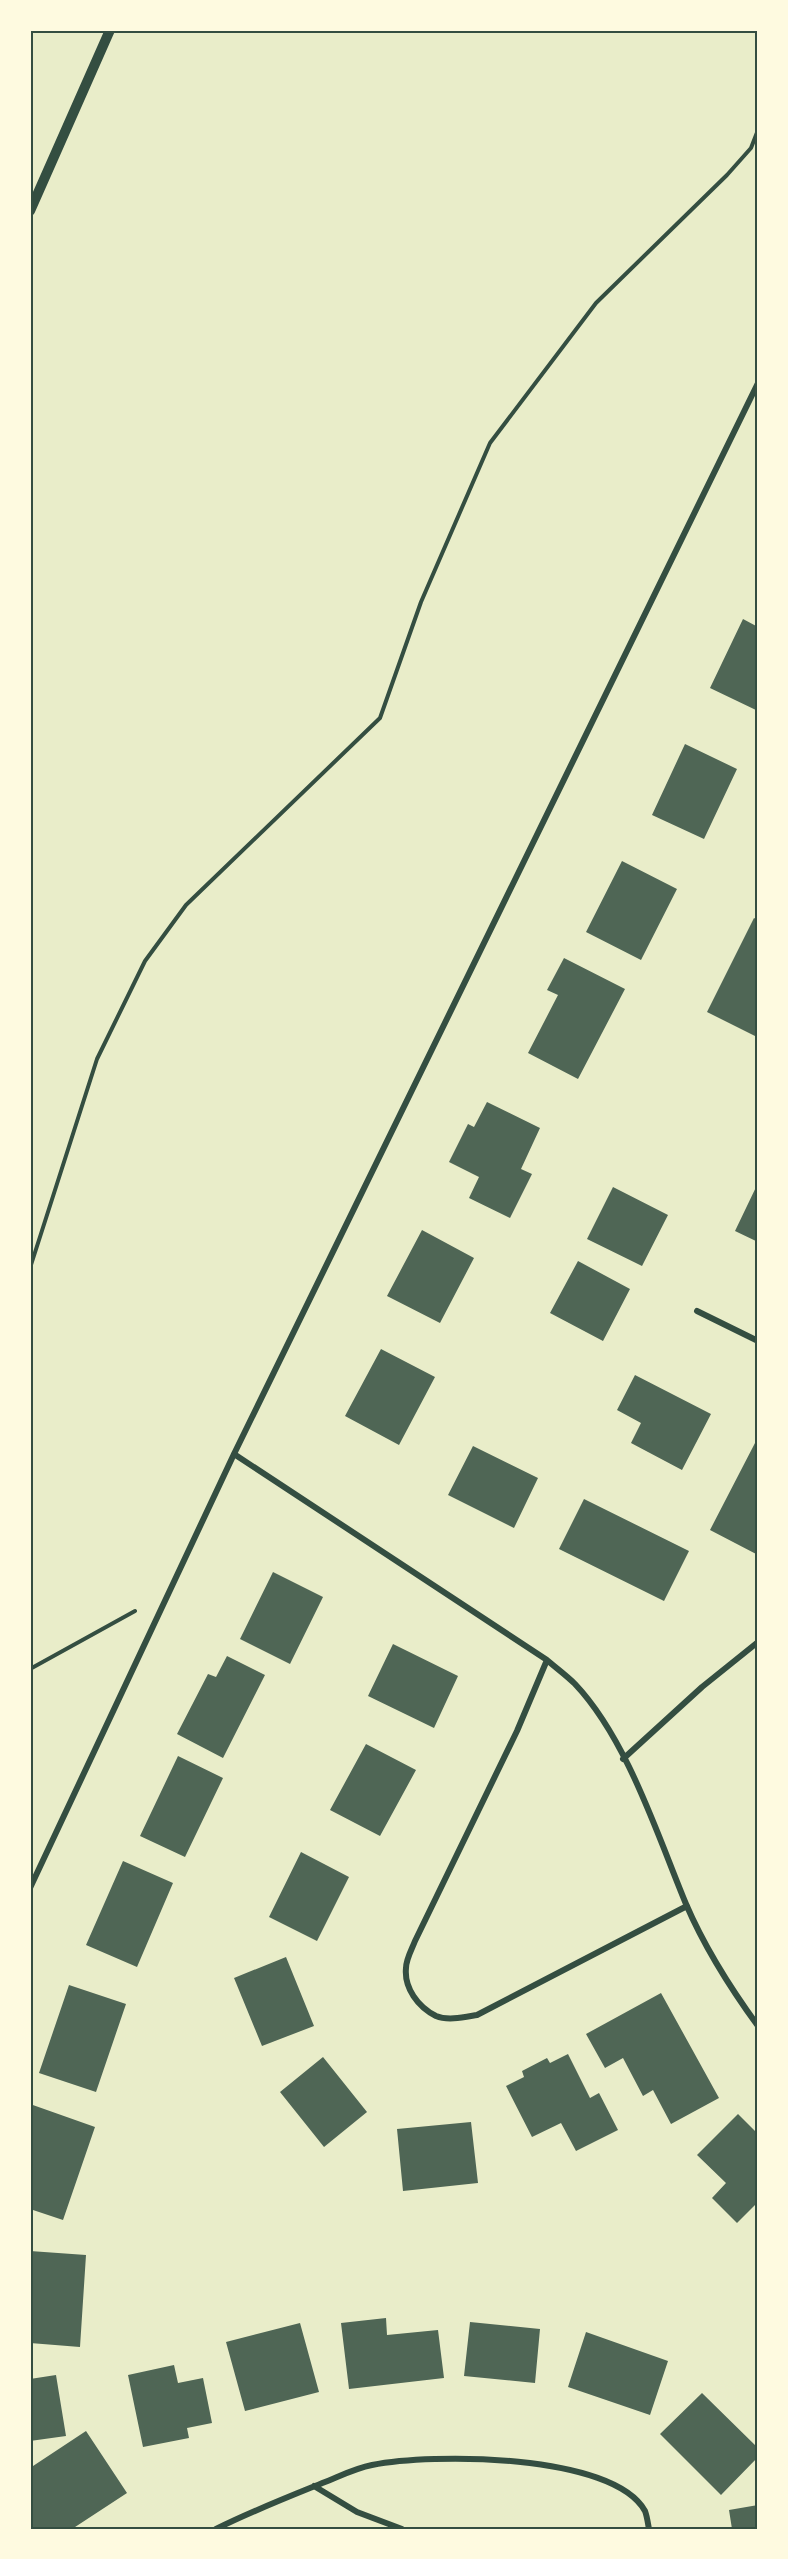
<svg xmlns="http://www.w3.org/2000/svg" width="788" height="2559" font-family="'Archivo Narrow',sans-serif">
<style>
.building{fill:#4f6655}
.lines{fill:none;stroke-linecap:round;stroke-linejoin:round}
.path{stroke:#344e41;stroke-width:4}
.minor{stroke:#344e41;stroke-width:6}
.tertiary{stroke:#344e41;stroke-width:10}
.neatline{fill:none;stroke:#344e41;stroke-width:2}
</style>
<rect width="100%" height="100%" fill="#e9edc9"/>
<path class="building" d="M743 619 758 627V711L710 688Z
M685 744 737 769 704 839 652 815Z
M622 861 677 889 641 960 586 932Z
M754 918 758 920 757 1037 707 1012Z
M564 958 625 989 578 1079 528 1053 558 995 547 990Z
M487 1102 540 1128 521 1169 532 1174 510 1218 469 1198 479 1177 449 1162 468 1124 474 1127Z
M758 1183V1242L735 1231Z
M613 1187 668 1215 642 1266 587 1239Z
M422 1230 474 1258 440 1323 387 1296Z
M578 1261 630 1289 603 1341 550 1313Z
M381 1349 435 1377 399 1445 345 1416Z
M635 1375 711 1414 682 1470 631 1443 641 1423 617 1410Z
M755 1443 758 1444V1555L710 1530Z
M473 1446 538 1478 514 1528 448 1495Z
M584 1499 689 1551 664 1601 559 1549Z
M273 1572 323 1597 290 1664 240 1639Z
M393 1644 458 1676 434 1728 368 1696Z
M227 1656 265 1675 223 1758 177 1734 208 1674 216 1677Z
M366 1744 416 1770 380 1836 330 1810Z
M178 1756 223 1778 185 1857 140 1836Z
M301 1852 349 1877 317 1941 269 1917Z
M123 1861 173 1883 137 1967 86 1945Z
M286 1957 314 2026 262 2046 234 1978Z
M69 1985 126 2004 96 2092 39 2073Z
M661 1993 719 2098 671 2124 653 2090 643 2096 623 2058 605 2068 586 2034Z
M568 2054 590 2098 599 2093 618 2130 576 2151 561 2123 532 2137 506 2086 524 2077 522 2071 547 2058 550 2063Z
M323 2057 367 2112 324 2147 280 2092Z
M30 2104 95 2127 63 2220 30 2209Z
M738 2114 758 2134V2202L737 2223 712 2198 726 2183 697 2155Z
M471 2122 478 2183 403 2191 397 2129Z
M30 2251 86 2255 80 2347 30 2343Z
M386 2318 387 2335 438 2330 444 2378 349 2389 341 2323Z
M470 2322 540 2329 535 2383 464 2376Z
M300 2323 319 2392 245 2411 226 2342Z
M586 2332 668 2361 650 2415 568 2387Z
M174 2365 178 2383 203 2378 212 2423 187 2428 189 2438 143 2447 128 2375Z
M56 2375 66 2436 30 2441V2379Z
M702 2393 758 2448V2457L721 2495 660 2434Z
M86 2431 127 2493 72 2529H31L30 2468Z
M758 2505V2529H732L729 2510Z"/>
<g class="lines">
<path class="path" d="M30 1268 97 1059 145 961 186 905 380 718 421 602 490 443 596 303 727 175 751 148 758 130
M30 1669 135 1611"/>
<path class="minor" d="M697 1311 758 1341
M234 1454 547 1660C556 1668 566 1675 575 1684 627 1739 657 1834 686 1904 704 1946 731 1989 758 2026
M547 1660 517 1731 415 1941C412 1949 406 1959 406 1968 404 1988 418 2007 436 2016 448 2021 465 2017 477 2015L687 1906
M623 1759 702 1687 758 1642
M30 1888 234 1454 758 383
M314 2486 357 2512 402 2529
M216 2529C252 2511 288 2497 325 2482 340 2476 356 2468 372 2465 430 2453 613 2453 645 2511 647 2516 648 2524 649 2529"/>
<path class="tertiary" d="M30 211 110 30"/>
</g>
<rect width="788" height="2559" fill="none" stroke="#fefae0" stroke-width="63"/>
<rect x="32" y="32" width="724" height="2496" class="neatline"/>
</svg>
